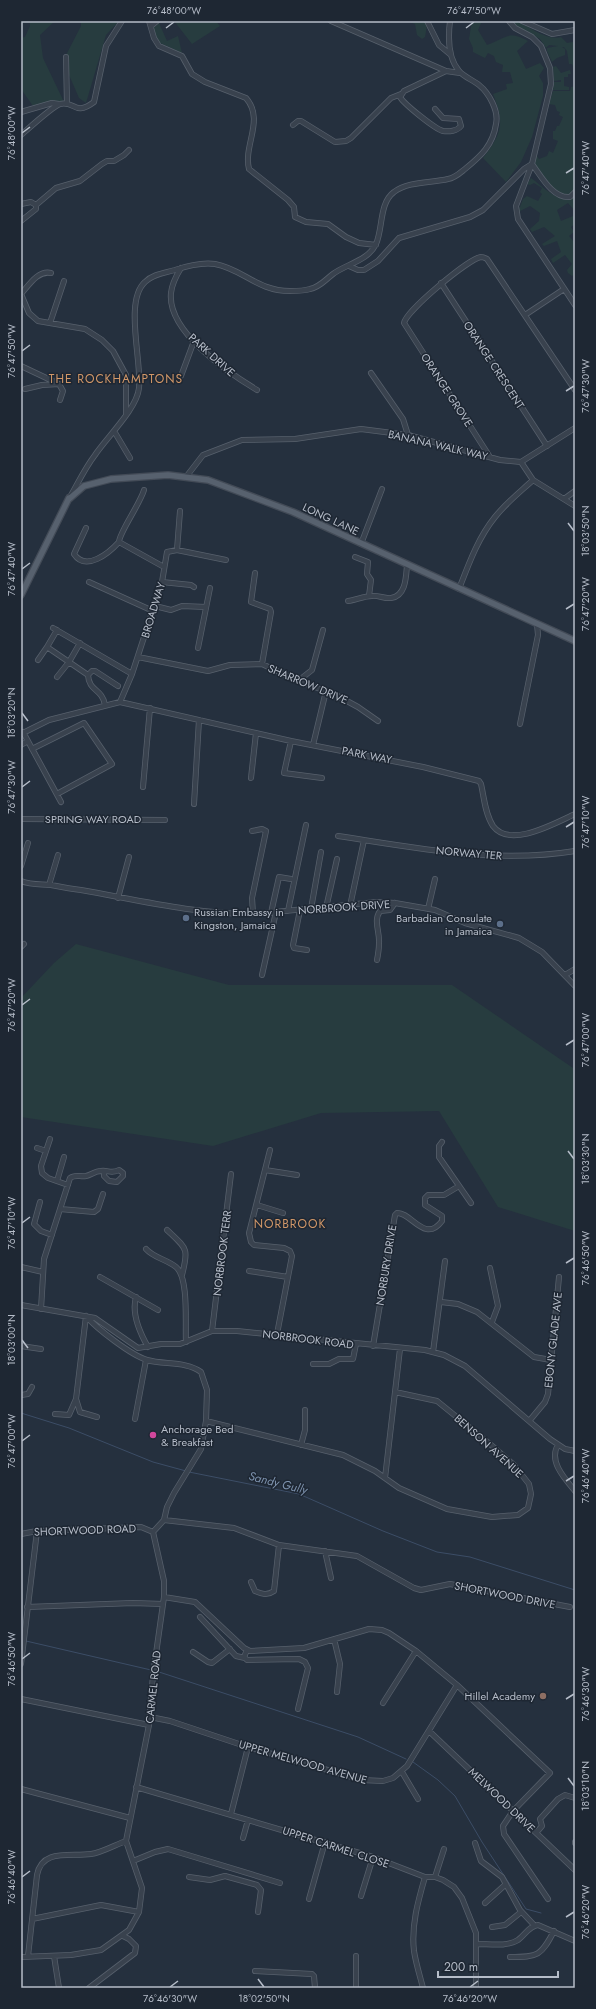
<svg xmlns="http://www.w3.org/2000/svg" width="596" height="2009" font-family="Jost,sans-serif">
<style>
.green{fill:#273c3f;fill-rule:evenodd}
.lines{fill:none;stroke-linecap:round;stroke-linejoin:round}
.stream{stroke:#3c4d66;stroke-width:1}
.minor-casing{stroke:#57606c;stroke-width:6}
.major-casing{stroke:#434b57;stroke-width:8}
.minor{stroke:#39424e;stroke-width:4.5}
.major{stroke:#57616e;stroke-width:5.5}
.ticks{fill:none;stroke:#b6bdc9;stroke-width:1.5}
.service-dot{fill:#5c6f8a;stroke:#1e2733;stroke-width:1.5}
.hotel-dot{fill:#d1479c;stroke:#1e2733;stroke-width:1.5}
.education-dot{fill:#8d6e63;stroke:#1e2733;stroke-width:1.5}
.labels{text-anchor:middle;stroke-width:3;stroke-linejoin:round;paint-order:stroke}
.street-label{font-size:11px;fill:#b6bdc9;stroke:#1e2733}
.poi-label{font-size:11px;fill:#b6bdc9;stroke:#1e2733;text-anchor:start}
.neighbourhood-label{font-size:12px;letter-spacing:1px;fill:#d19768;stroke:#1e2733}
.water-label{font-size:12px;font-style:italic;fill:#7e93af;stroke:#1e2733}
.neatline{fill:none;stroke:#b6bdc9;stroke-width:1.5}
.ticks-label{font-size:10px;text-anchor:middle;fill:#b6bdc9}
</style>
<rect width="100%" height="100%" fill="#25303e"/>
<path class="green" d="M30 21H55L40 35 43 58 64 102 33 106 21 89V38L25 37 30 26Z
M81 21H119L106 35 86 103 79 98 63 61 81 26Z
M151 21H162L159 23 167 41 178 36 182 53 158 42Z
M174 21H216L220 26 192 44Z
M407 21H425L427 25 425 37 422 39 417 35 415 24Z
M472 21H482L478 30 487 45C506 38 508 30 528 41L517 51 526 69 540 63 544 68 539 76 543 83V96L532 137 521 162 506 182 483 158C502 133 505 124 493 94L507 89 506 84 513 83 510 72H502L503 65 496 62 494 56 488 53 485 58 473 52V48L469 39Z
M513 21H517C529 27 547 41 561 37L567 43 573 42 575 45V71L572 64H569L567 51 564 47H562L565 49V55L557 58 552 62 547 51V48L558 46 549 45 546 48 540 39 515 25Z
M556 66 561 73 570 70 571 74H568V77H564V86L569 87V90H553L554 82H561V80L554 81 553 67Z
M575 86V190L569 196 560 194 546 182 535 166 536 155 539 159 547 156 549 151 553 153 558 141 553 139V131H555L557 126H559L563 117 559 115 560 112 557 111 555 105 549 104 553 91H570L571 87Z
M531 178C544 187 559 205 575 197V224L571 227 574 232 569 236 575 243 573 252 575 274 572 276 568 273 567 270 572 264 565 255 553 263 551 259 561 252 557 241 544 246 542 244 555 236 544 227 532 232 530 229 539 221 540 213 530 206 518 212 523 199 527 196 538 201 542 194 540 192 542 188 534 183 530 185 527 184ZM568 203 574 210 573 216 561 221 557 210Z
M76 944 229 985H452L573 1068 575 1082V1231L498 1207 439 1111 321 1113 213 1146 21 1117V998L54 963Z"/>
<g class="lines">
<path class="stream" d="M21 1413 69 1428 153 1462 186 1471
M189 1472 299 1494 383 1531 437 1552 470 1557 575 1590
M26 1641 151 1670
M156 1671 358 1737 406 1759
M413 1762 438 1780 455 1796 482 1842 526 1909 541 1913"/>
<g class="minor-casing">
<path id="minor" d="M149 21 154 38 159 46 182 56 192 74 205 82 246 98C265 120 243 145 249 169L288 200 294 207 295 217 306 222 328 224 346 237 359 243 376 245
M331 21 446 71 460 73
M427 21 439 45 451 55
M509 21 515 28 532 37 541 46 550 68 551 84 532 164 516 206 518 219 575 305
M522 21 552 34 575 30
M151 26 157 21
M66 57 67 104
M435 109 443 118 459 119 461 126C457 131 449 132 443 131 435 129 404 104 400 97L404 91 446 71
M21 112 52 103 59 104
M293 125 298 121H301L335 142 346 141 351 138 391 98 401 94
M21 135C28 129 53 106 60 104 75 100 74 117 94 102L106 46 122 21
M532 164C541 176 553 199 570 197L575 192
M21 204 31 202 36 205V209L21 221
M36 205 56 188 80 181 102 164 107 161H114L124 155 129 150
M349 266 358 270H364L378 261 399 238 470 217 483 210 524 169 532 164
M181 268C176 276 172 283 171 293 167 332 229 373 257 390
M441 283 547 446
M21 294 29 313 38 321 85 329 102 340 113 351 126 375V413
M21 294C29 285 38 270 51 273
M525 315 564 289
M50 323 64 281
M21 366 59 384 63 391 60 400
M371 373 403 419 408 435
M181 376 194 341
M25 389 42 385 59 384
M114 431 130 458
M490 457 404 323C406 311 468 259 481 257 484 257 485 258 487 259L575 390
M521 462 533 480 575 506
M186 477 203 455 242 440 295 439 361 429 408 435 500 460 521 462 575 428
M70 497C78 483 85 468 95 455 106 438 137 409 139 388 142 361 124 301 145 282 153 274 165 273 175 270 187 266 201 262 215 264 243 269 257 291 290 291 296 291 304 291 310 289 320 287 325 280 333 274 346 264 368 261 376 244 383 229 379 203 394 192 408 181 432 183 448 179 455 178 460 173 465 169 481 156 493 145 496 124 499 111 489 93 479 85 473 80 464 77 459 71 448 58 448 37 450 21
M564 499 575 491
M86 528 74 554C86 572 109 553 119 542
M119 542C119 533 140 504 144 490
M119 542 164 567
M361 544 382 489
M177 550 180 511
M355 557 368 562 367 574 371 580 369 596
M255 573 251 602 270 609 271 612 262 664
M89 582 153 611
M162 582 191 585 194 587
M459 589C469 563 478 538 495 517 506 503 520 492 533 480
M348 601C356 600 364 596 372 596 378 595 385 599 391 598 406 596 406 577 407 565
M155 606 171 610 182 606 206 607
M53 628 132 674
M47 647 88 675
M198 648 210 588
M138 657 208 671 230 665 262 664 298 681 334 694 358 707 378 721
M38 660 47 647 57 630
M88 675C89 692 102 688 105 705
M88 675 92 671H95L118 686
M57 677 69 662 80 643
M298 681 312 670 323 630
M120 702 132 674 162 582 167 552 177 550 226 560
M520 724 538 635 537 624
M23 732 61 802
M21 734 49 720 120 702 291 741 423 767 479 781 481 784C484 797 485 814 493 826 510 849 555 823 575 814
M291 741 284 773 322 778
M21 745 28 741
M313 745 326 691
M32 749 84 723 112 764 57 794
M251 778 256 733
M143 787 150 708
M194 804 199 720
M21 819 165 820
M252 831 262 829 266 831 252 898 253 914
M338 836C417 848 496 864 575 851
M21 866 28 843
M21 881C31 885 40 884 51 885 61 887 71 889 81 890 138 900 195 914 253 914L377 902 395 903 435 910 465 923 519 938 542 952 575 986
M49 885 58 855
M118 898 129 857
M350 906 364 840
M326 908 337 859
M311 909 321 852
M428 909 435 879
M300 910 293 945 294 948 307 950
M288 911 306 825
M271 913 279 877 291 879
M21 947 24 944
M377 960C378 955 379 949 379 943 380 932 373 921 380 911L390 910 395 903
M262 975 276 912
M565 975 575 969
M50 1139 41 1166 42 1173 48 1178 68 1185
M442 1142 439 1146V1157L471 1203
M37 1148 46 1151
M270 1150 249 1233 251 1242 254 1245 284 1248 290 1251 292 1256 277 1334
M265 1170 297 1175
M57 1181 64 1157
M40 1202 34 1224 41 1231 52 1235
M257 1205 283 1213
M60 1209 94 1212 98 1209 103 1194
M167 1230C187 1249 189 1248 182 1275
M146 1249C154 1258 166 1259 176 1267 189 1277 185 1325 186 1342
M21 1267 43 1272
M490 1268 498 1306 492 1322
M249 1271 288 1277
M100 1277 158 1310
M136 1297C131 1314 140 1333 148 1347
M441 1302 458 1304 477 1312 534 1357 551 1360
M21 1305 95 1318 138 1348 161 1344H180L212 1331H237L425 1350 444 1355 465 1366 550 1439 565 1449 575 1451
M41 1309 44 1259 70 1178C75 1174 80 1177 86 1176 91 1175 95 1171 101 1171 108 1170 112 1174 119 1170L123 1173V1176L117 1182 109 1181 104 1176V1171
M86 1316 76 1399 80 1412 97 1417
M212 1331 231 1174
M21 1346 41 1349
M373 1346 395 1215 397 1213C411 1212 425 1244 442 1221V1216L425 1205V1198L428 1195H444L459 1186
M433 1352 445 1261
M313 1364H329L339 1359H353L356 1344
M21 1395 28 1394 32 1387
M55 1414 69 1415 76 1399
M135 1419 146 1360
M530 1420 545 1402 548 1394 559 1277
M206 1421 343 1455 375 1471 399 1488 447 1509 492 1517 518 1515 528 1508 531 1494 529 1484 514 1465 490 1444 437 1401 395 1392
M301 1445 305 1430V1410
M558 1445C548 1461 565 1479 575 1491
M385 1478 400 1349
M164 1520 234 1528 279 1545 357 1556 414 1588 421 1590 450 1584 570 1607
M21 1534 37 1531 141 1527 153 1532 164 1520 167 1507 174 1493 201 1449 206 1421 207 1390 201 1372C186 1361 164 1365 147 1360 131 1355 97 1329 86 1316
M325 1551 331 1578
M251 1582 255 1591C262 1594 267 1596 274 1591L279 1545
M164 1597 195 1602 244 1648 250 1651 304 1648 369 1629 382 1630 389 1633 416 1651 457 1685 550 1773 513 1811 503 1826 504 1834 548 1899
M27 1607 133 1603 163 1604
M200 1617 236 1656 245 1658
M334 1639 340 1664 337 1692
M247 1650 244 1657 247 1660 299 1659 305 1662 308 1668 298 1709
M193 1652 208 1662 212 1663 230 1649
M21 1664 37 1531
M21 1699 149 1725
M383 1703 416 1651
M150 1717 170 1721 248 1747 362 1780 383 1781 393 1778 407 1766 457 1685
M429 1731 575 1870
M402 1772 418 1799
M136 1787 373 1857 425 1877H435L443 1880 454 1887 462 1898 476 1933V1988
M21 1789 130 1818
M231 1814 248 1747
M536 1833 542 1826 540 1819 558 1799 565 1795 575 1798
M243 1838 248 1820
M475 1843 481 1861 502 1877 520 1910 534 1925
M575 1843V1842
M133 1861 155 1852 168 1849 280 1883
M189 1877 210 1880 225 1876 257 1885 261 1890 258 1912
M435 1877 444 1849
M361 1896 373 1857
M309 1899 325 1842
M485 1903 506 1884
M32 1919 101 1905 139 1912
M492 1927 505 1925 521 1912
M477 1944C490 1944 507 1947 518 1940 525 1935 529 1926 538 1925L575 1941
M28 1956 37 1875C42 1848 71 1857 91 1854 101 1853 117 1844 126 1841
M54 1956 59 1988
M356 1956V1988
M21 1957 71 1955 101 1950 129 1930 139 1912 142 1888 126 1841 149 1725 153 1675 164 1597V1581L153 1532
M510 1957C538 1957 541 1956 554 1931
M255 1971 312 1974 314 1976 315 1988
M89 1988 135 1953 136 1946 129 1939 123 1936
M423 1988C420 1976 416 1964 414 1951 411 1926 418 1901 425 1877"/>
</g>
<g class="major-casing">
<path id="major" d="M69 499 84 486 111 479 168 475 208 480 293 512 575 641
M21 595 69 498"/>
</g>
<use href="#minor" class="minor"/>
<use href="#major" class="major"/>
</g>
<path class="ticks" d="M166 28 174 22M466 28 474 22M22 133 30 127M566 173 574 168M22 351 30 345M566 391 574 386M568 523 574 531M22 569 30 563M566 609 574 604M22 713 28 721M22 787 30 781M566 827 574 822M22 1005 30 999M566 1045 574 1040M568 1151 574 1159M22 1223 30 1217M566 1263 574 1258M22 1340 28 1348M22 1441 30 1435M566 1481 574 1476M22 1659 30 1653M566 1699 574 1694M568 1778 574 1786M22 1877 30 1871M566 1917 574 1912M258 1979 264 1987M170 1987 178 1981M470 1987 478 1981"/>
<g class="service-dot">
<circle cx="186" cy="918" r="4"/>
<circle cx="500" cy="924" r="4"/>
</g>
<circle class="hotel-dot" cx="153" cy="1435" r="4"/>
<circle class="education-dot" cx="543" cy="1696" r="4"/>
<g class="labels">
<g class="street-label">
<text transform="translate(212 355) rotate(42)" y="4">PARK DRIVE</text>
<text transform="translate(494 365) rotate(57)" y="4">ORANGE CRESCENT</text>
<text transform="translate(447 390) rotate(57)" y="4">ORANGE GROVE</text>
<text transform="translate(438 445) rotate(13)" y="4">BANANA WALK WAY</text>
<text transform="translate(331 519) rotate(25)" y="4">LONG LANE</text>
<text transform="translate(153 610) rotate(-73)" y="4">BROADWAY</text>
<text transform="translate(308 684) rotate(23)" y="4">SHARROW DRIVE</text>
<text transform="translate(367 755) rotate(11)" y="4">PARK WAY</text>
<text x="93" y="823">SPRING WAY ROAD</text>
<text transform="translate(469 853) rotate(5)" y="4">NORWAY TER</text>
<text transform="translate(344 907) rotate(-4)" y="4">NORBROOK DRIVE</text>
<text transform="translate(222 1253) rotate(-83)" y="4">NORBROOK TERR</text>
<text transform="translate(386 1265) rotate(-81)" y="4">NORBURY DRIVE</text>
<text transform="translate(308 1339) rotate(7)" y="4">NORBROOK ROAD</text>
<text transform="translate(553 1340) rotate(-84)" y="4">EBONY GLADE AVE</text>
<text transform="translate(489 1446) rotate(42)" y="4">BENSON AVENUE</text>
<text transform="translate(85 1530) rotate(-2)" y="4">SHORTWOOD ROAD</text>
<text transform="translate(505 1595) rotate(11)" y="4">SHORTWOOD DRIVE</text>
<text transform="translate(153 1687) rotate(-84)" y="4">CARMEL ROAD</text>
<text transform="translate(303 1762) rotate(16)" y="4">UPPER MELWOOD AVENUE</text>
<text transform="translate(502 1800) rotate(44)" y="4">MELWOOD DRIVE</text>
<text transform="translate(336 1847) rotate(18)" y="4">UPPER CARMEL CLOSE</text>
</g>
<g class="poi-label">
<text x="194" y="916">Russian Embassy in<tspan x="194" dy="13">Kingston, Jamaica</tspan></text>
<text x="492" y="922" text-anchor="end">Barbadian Consulate<tspan x="492" dy="13">in Jamaica</tspan></text>
<text x="161" y="1433">Anchorage Bed<tspan x="161" dy="13">&amp; Breakfast</tspan></text>
<text x="535" y="1700" text-anchor="end">Hillel Academy</text>
</g>
<g class="neighbourhood-label">
<text x="116" y="383">THE ROCKHAMPTONS</text>
<text x="290" y="1228">NORBROOK</text>
</g>
<g class="water-label">
<text transform="translate(278 1483) rotate(14)" y="4">Sandy Gully</text>
</g>
</g>
<rect width="596" height="2009" fill="none" stroke="#1e2733" stroke-width="44"/>
<path d="M438 1971v6h120v-6" fill="none" stroke="#b6bdc9" stroke-width="2"/>
<text x="444" y="1971" font-size="12" fill="#b6bdc9" stroke="#1e2733" stroke-width="3" paint-order="stroke">200 m</text>
<rect x="22" y="22" width="552" height="1965" class="neatline"/>
<g class="ticks-label">
<text x="174" y="14">76°48'00"W</text>
<text x="474" y="14">76°47'50"W</text>
<text transform="translate(11 133) rotate(-90)" y="4">76°48'00"W</text>
<text transform="translate(585 168) rotate(-90)" y="4">76°47'40"W</text>
<text transform="translate(11 351) rotate(-90)" y="4">76°47'50"W</text>
<text transform="translate(585 386) rotate(-90)" y="4">76°47'30"W</text>
<text transform="translate(585 531) rotate(-90)" y="4">18°03'50"N</text>
<text transform="translate(11 569) rotate(-90)" y="4">76°47'40"W</text>
<text transform="translate(585 604) rotate(-90)" y="4">76°47'20"W</text>
<text transform="translate(11 713) rotate(-90)" y="4">18°03'20"N</text>
<text transform="translate(11 787) rotate(-90)" y="4">76°47'30"W</text>
<text transform="translate(585 822) rotate(-90)" y="4">76°47'10"W</text>
<text transform="translate(11 1005) rotate(-90)" y="4">76°47'20"W</text>
<text transform="translate(585 1040) rotate(-90)" y="4">76°47'00"W</text>
<text transform="translate(585 1159) rotate(-90)" y="4">18°03'30"N</text>
<text transform="translate(11 1223) rotate(-90)" y="4">76°47'10"W</text>
<text transform="translate(585 1258) rotate(-90)" y="4">76°46'50"W</text>
<text transform="translate(11 1340) rotate(-90)" y="4">18°03'00"N</text>
<text transform="translate(11 1441) rotate(-90)" y="4">76°47'00"W</text>
<text transform="translate(585 1476) rotate(-90)" y="4">76°46'40"W</text>
<text transform="translate(11 1659) rotate(-90)" y="4">76°46'50"W</text>
<text transform="translate(585 1694) rotate(-90)" y="4">76°46'30"W</text>
<text transform="translate(585 1786) rotate(-90)" y="4">18°03'10"N</text>
<text transform="translate(11 1877) rotate(-90)" y="4">76°46'40"W</text>
<text transform="translate(585 1912) rotate(-90)" y="4">76°46'20"W</text>
<text x="170" y="2002">76°46'30"W</text>
<text x="264" y="2002">18°02'50"N</text>
<text x="470" y="2002">76°46'20"W</text>
</g>
</svg>
